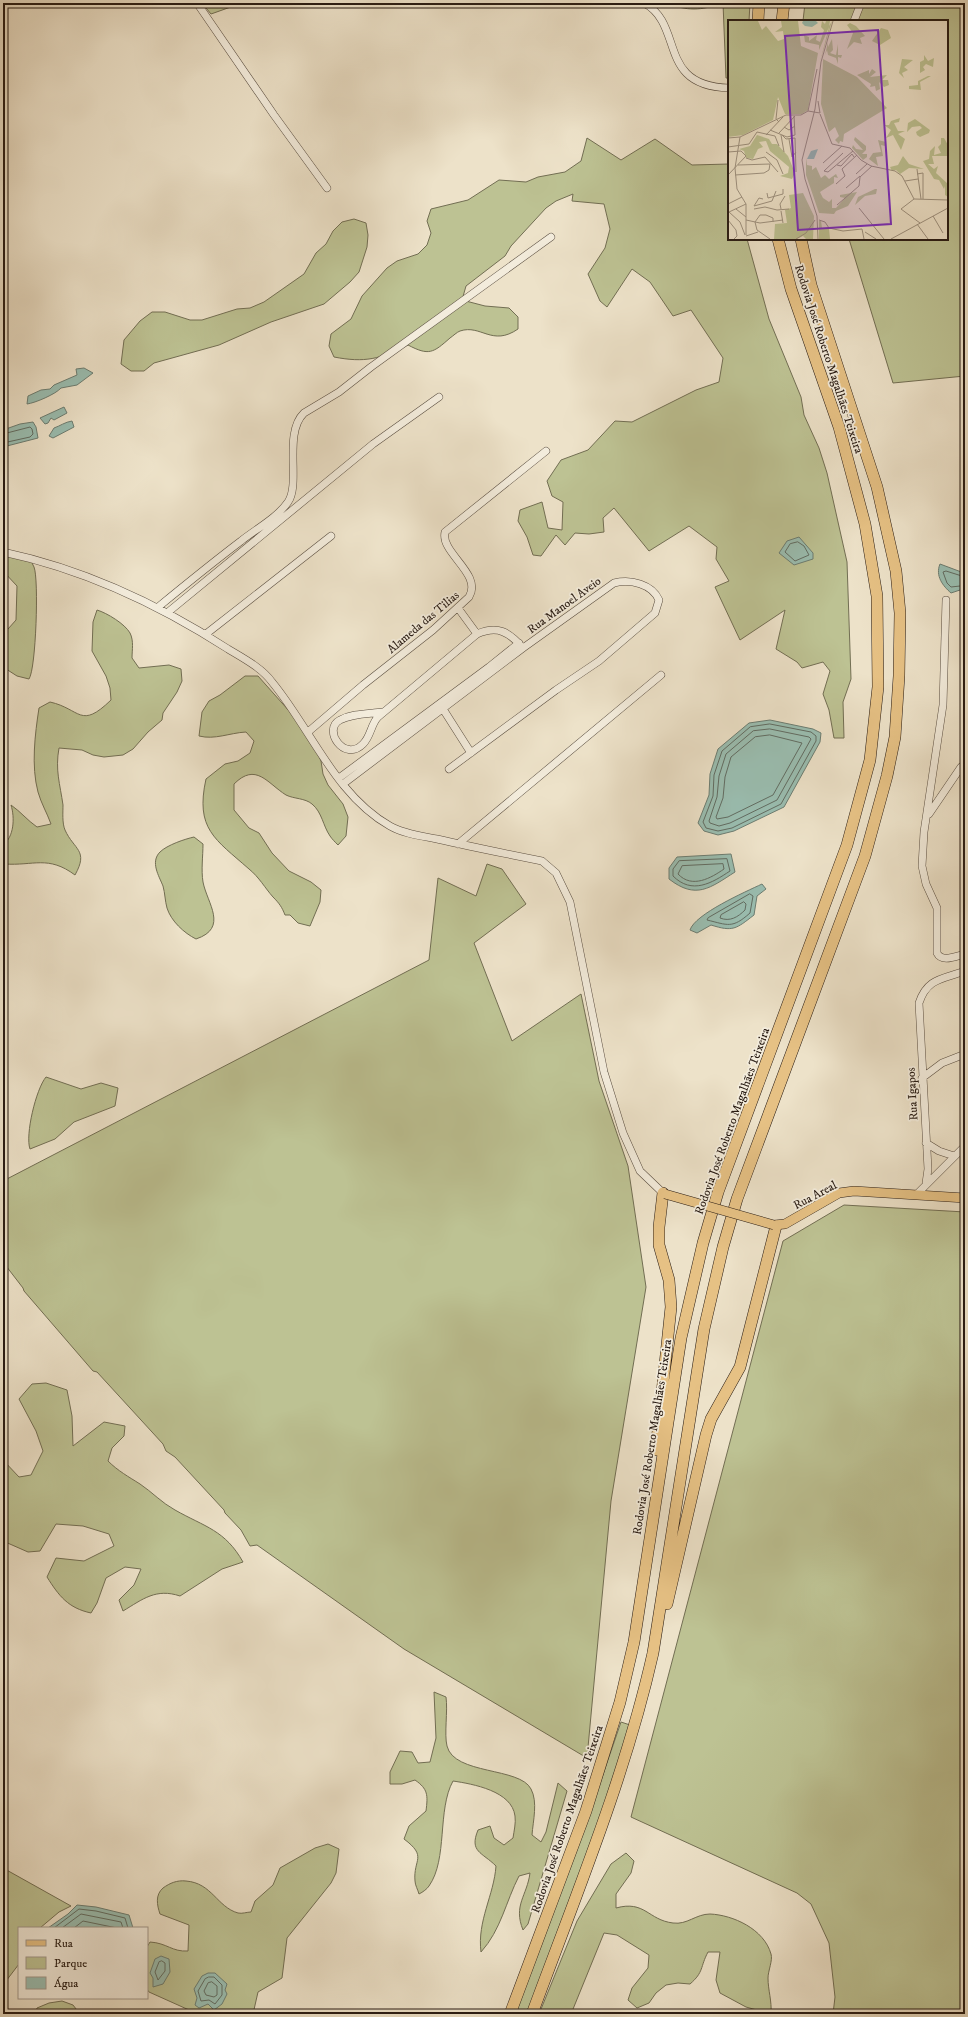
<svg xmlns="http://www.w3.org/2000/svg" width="968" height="2017" font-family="'IM FELL DW Pica',serif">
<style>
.green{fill:#bdc293;stroke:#726e53}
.water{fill:#9abeb1;stroke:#6c7d72}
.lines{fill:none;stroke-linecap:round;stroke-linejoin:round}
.shore{stroke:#616c62;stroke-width:1}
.minor-casing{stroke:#594d40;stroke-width:8}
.major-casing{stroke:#281b13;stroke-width:10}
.highway-casing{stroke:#281b13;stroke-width:12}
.minor{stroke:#f3ecdc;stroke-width:7}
.major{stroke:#e6c184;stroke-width:9}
.highway{stroke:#e6c184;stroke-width:11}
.major-bridge-casing{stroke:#281b13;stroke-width:10;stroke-linecap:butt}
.major-bridge{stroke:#e6c184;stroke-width:9}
.labels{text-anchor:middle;stroke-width:3.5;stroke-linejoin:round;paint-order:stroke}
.street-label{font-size:12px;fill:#281b13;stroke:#f3ecdc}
.inset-road{fill:none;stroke:#9e9280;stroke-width:1}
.view{fill:#7b2cbf;fill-opacity:0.15;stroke:#7b2cbf;stroke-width:2}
.inset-edge{fill:none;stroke:#281b13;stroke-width:2}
</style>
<rect width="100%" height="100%" fill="#ede2c9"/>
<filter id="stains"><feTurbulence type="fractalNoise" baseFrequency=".005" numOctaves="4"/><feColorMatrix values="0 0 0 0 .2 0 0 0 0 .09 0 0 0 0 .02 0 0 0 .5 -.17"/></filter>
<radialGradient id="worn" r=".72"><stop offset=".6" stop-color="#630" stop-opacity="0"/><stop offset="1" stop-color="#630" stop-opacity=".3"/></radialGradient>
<path class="green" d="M202 3H242L211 14Z
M668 3H720C703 11 685 11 668 3Z
M723 3H750L749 21H729V78H726Z
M805 3H965V376L893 383 849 239H947V21H803Z
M587 138 621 160 655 139 692 165 729 164V239H747L769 319 801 397 804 415 819 448 827 473 847 562 851 679 843 702 844 738H834L829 710 823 694 830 671 823 662 802 668 797 662 776 649 785 610 740 640 715 587 729 581 716 559 717 547 689 526 649 551 614 508 603 518 604 532 589 534 575 533 565 545 556 535 541 556 533 555 527 537 518 521 520 510 542 502 548 528 562 530 563 502 552 496 547 481 561 460 588 450 615 421 632 422 696 390 719 382 723 358 691 310 673 316 650 282 632 269 607 307 600 301 588 274 605 248 610 229 604 204 572 201 573 194 556 201 546 208 511 246 505 256 466 286 462 300 485 306 509 308 518 317V329C492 347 481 324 460 331 457 332 453 336 450 338 433 353 429 356 408 345 380 359 365 363 334 357L329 346 331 334 351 319 362 296 387 268 397 261 418 254 427 245 431 233 427 221 431 209 468 200 499 180 526 182 538 177 565 172 581 161Z
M354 219 366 223 368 235 367 247 359 272 350 282 324 304 271 322 219 345 154 363 144 371H131L121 364 124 340 140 321 152 312H165L190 320H202L237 309 250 308 264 302 304 274 316 253 326 244 333 231 342 222Z
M3 551C14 553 30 555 34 567 39 579 36 669 29 679L17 676 3 667V629H8L16 620 17 586 3 571Z
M97 610C107 613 125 624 130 633 134 641 132 650 132 658L139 668 169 665 181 669 182 681 177 692 163 713 162 720 148 732 133 749 123 755 104 757 93 755 82 750 59 748C55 770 60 784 63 805 63 812 62 823 65 830 74 850 89 850 75 875 48 855 34 866 4 864L3 845C14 837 15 818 11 805 21 812 27 820 37 827L51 824C47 813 41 803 38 792 31 766 35 734 39 708L50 702C81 709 80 730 111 700L110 688 106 676 92 651 93 622Z
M245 676H258L290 712 311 739 321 761 323 774 328 785 343 804 348 817 346 836 338 845C335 842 332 839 330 836 323 826 322 812 312 804 305 798 294 799 286 795 267 783 256 762 234 784V810L249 828 259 833 272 853 289 871 311 882 321 890 320 902 310 926 298 923 290 915H285C282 907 279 903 273 897 265 888 259 877 249 869 215 839 195 829 206 779L225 764 238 761 250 753 254 741 246 732C229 733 215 740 199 736L202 712 209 701 220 695Z
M194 837 203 844C203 856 201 870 203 882 207 903 229 928 196 939 184 933 171 921 167 908 165 901 165 893 163 886 159 876 150 862 160 852 167 845 185 839 194 837Z
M487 864 502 869 526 904 474 943 512 1041 581 994 599 1081 628 1166 646 1287 611 1501 587 1758 404 1649 257 1545 250 1546 241 1530 225 1513 224 1510 175 1457 166 1451 163 1444 97 1372 93 1371 24 1291 23 1288 3 1262V1181L429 960 438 878 476 896Z
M46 1077 81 1089 101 1083 118 1088 115 1106 74 1122 55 1139 30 1149C25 1135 36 1089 46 1077Z
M844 1205 965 1212V2014H833L835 1997 829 1943 811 1904 797 1893 631 1817 783 1241Z
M46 1383 67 1390 72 1416 73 1446 104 1422 125 1426 124 1436 112 1448 108 1461C118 1471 129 1477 140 1484 152 1492 162 1503 175 1510 205 1527 225 1530 243 1562L222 1569 180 1596C156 1588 143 1599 123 1611L119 1600 134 1585 141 1569 125 1567 106 1578 97 1603 91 1613C68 1608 59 1596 47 1577L56 1558 84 1561 114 1546 109 1534 83 1526 56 1524 40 1551 28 1552 3 1541V1460L19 1477 31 1475 43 1451 36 1431 19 1399 32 1384Z
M434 1692 446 1697C448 1711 444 1734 447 1746 454 1775 520 1767 531 1789 538 1802 533 1821 532 1835L541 1842 546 1832 558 1783 567 1791 528 1924 523 1930C513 1905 527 1896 530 1873L519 1876C506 1901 501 1930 481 1952 477 1921 494 1895 496 1866 482 1852 469 1852 478 1830L490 1826 494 1838 504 1845 513 1838C514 1831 516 1823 515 1816 512 1791 473 1784 453 1781 437 1810 448 1859 429 1886 427 1889 423 1892 419 1894 418 1890 415 1885 415 1881 413 1859 428 1857 404 1839L409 1826 426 1811C428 1795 428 1789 415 1780L402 1784H390V1772L400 1751 412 1752 418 1763 430 1762 436 1738Z
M621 1722 630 1725 600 1818 527 2014H515L597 1792Z
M328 1844 339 1849 336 1873 331 1883 287 1938 282 1978 258 1992 253 2014H198L149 1992 147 1989V1947L150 1942C167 1943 172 1952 188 1951L189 1925 160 1914C157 1905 155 1895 163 1888 170 1883 177 1880 186 1881 212 1883 217 1907 238 1913 242 1914 247 1912 251 1912L255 1901 273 1885 280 1868 315 1848Z
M626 1853 634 1861 631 1873 616 1894V1908C645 1900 648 1920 673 1923 687 1925 696 1914 710 1914 733 1915 764 1929 771 1954 773 1960 768 1971 768 1978 768 1990 772 2001 771 2014L746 2007 720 1993 716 1980 720 1952H708C700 1967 704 1972 690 1984L678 1983 666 1985 656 1993 649 2003 637 2008 628 2000 632 1988 648 1968 649 1955 617 1935 604 1933 571 2014H539L577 1921 611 1864Z
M3 1868 71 1906 59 1912 40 1928H19V1964L3 1985Z
M62 2001 73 2005 80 2014H35L37 2008 49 2003Z"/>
<path class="water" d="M84 368 93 373 77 385 61 388C56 394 35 403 27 404L28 396 41 390 50 389 54 385 77 375 76 369Z
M64 407 67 413 54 420 51 418 48 423 45 424 40 418Z
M72 421 74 427 53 438 49 436 54 428C60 426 65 422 72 421Z
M33 422 36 427 38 438 3 447V430L20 424Z
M799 537 813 553V559L794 565 779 553 787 541Z
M940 564 964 573 965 595 960 590 951 593C943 586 935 576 940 564Z
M770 720 813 729 821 733 820 742 784 807 734 831 718 835 704 831 698 823 709 795 710 774 718 749 749 723Z
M731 854 735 872C710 888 696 900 669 879V868L677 857Z
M762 884 766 889 757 896 754 915C736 929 733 932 711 925L697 933 690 930C695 914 745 892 762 884Z
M77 1905 96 1907 129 1915 133 1928H48L68 1914Z
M161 1956 169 1959 170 1972 163 1984 153 1987V1978L150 1973 155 1959Z
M208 1973H215L227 1984 225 1990 227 1994 222 2004 214 2010 208 2004 199 2008 195 2005 197 1998 194 1989 202 1976Z"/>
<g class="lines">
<path class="shore" d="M3 434 30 427 32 429 33 434 30 437 3 443
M798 542 804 546 809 555 795 561 785 552 790 544Z
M965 577 946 571 943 572 947 583 951 587 960 586 965 589
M770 724 811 732 816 736V741L781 804 732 828 718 831 706 828 703 822 713 796 714 775 722 751 750 727Z
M770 729 809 737 811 739 777 800 730 823 719 826 710 823 709 821 717 797 719 776 726 754 753 731Z
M770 735 802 743 773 795 728 817 717 819 716 817 723 798 725 777 731 757 755 737Z
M727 859 730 871C712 883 692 895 673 876V869L679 861Z
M723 864 724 869C711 878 692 889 678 874L682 866Z
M750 894 753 896 750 913C732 929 728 925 707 920L708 918Z
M744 902 746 904 745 910C738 917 730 922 720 918L721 915Z
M54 1928 79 1909 96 1911 125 1918 128 1928
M62 1928 81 1914 121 1922 123 1928
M74 1928 83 1921 117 1928
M162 1961 165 1963V1971L158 1980 155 1972 159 1962Z
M209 1977H214L222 1985V1995L215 2004 209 2000 201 2001 198 1991 205 1979Z
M212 1982 217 1986V1995L214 1997 206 1995 204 1991 208 1983Z"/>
<g class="minor-casing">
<path id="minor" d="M197 3 274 115 327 188
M644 3C685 25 656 86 729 88
M854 21 861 3
M3 552C83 569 160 605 228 649 243 658 262 668 272 682 311 729 335 795 390 826 404 834 422 836 437 839 472 847 507 854 542 861L556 873 570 902 604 1072 623 1133 640 1171 663 1193
M946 600 943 705 924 832 922 866 926 884 937 908V953C942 963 956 956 965 954
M157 608C185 585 212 563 241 541 256 529 277 518 288 502 301 484 283 433 304 413L339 392 371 367 551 237
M458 608 477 634
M167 613 373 444 439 397
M206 634 331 536
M443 709 471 753
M383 712C369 714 353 713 340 720 322 729 344 763 363 744 371 736 371 724 378 717L477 634C498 625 509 632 523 648
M308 732 363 685 433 630 469 597C483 574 440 553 445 532L546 451
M339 778 489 667 519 643
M343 784 523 648 614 583C631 579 652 584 659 600L655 613 599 661 556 690 449 769
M929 814 961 767 965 764
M458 844 661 675
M922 1078 942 1063 965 1054
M926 1143 939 1151 954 1156
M926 1183 928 1169 919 1003C927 978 943 979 965 971
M917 1194 965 1146"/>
</g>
<g class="major-casing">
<path id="major" d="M774 1225 785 1224 839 1193 854 1191 965 1198"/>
</g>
<g class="highway-casing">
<path id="highway" d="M758 21 759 3
M782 21 784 3
M656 1450 671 1307 669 1280 659 1245V1227L663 1193
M667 1604 706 1435 711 1419 740 1367 776 1226
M510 2014 586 1811 620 1702 634 1642 681 1338 703 1243 718 1192 847 845 870 760 878 687 877 596 865 524 839 427 791 289 778 239
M532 2014C576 1895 625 1777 653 1653L704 1329 723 1247 737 1199 865 856 887 776 895 737 899 676 900 613 896 571 877 487 811 285 801 239"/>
</g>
<use href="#minor" class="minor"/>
<use href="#major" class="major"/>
<use href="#highway" class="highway"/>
<g class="major-bridge-casing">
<path id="major-bridge" d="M665 1194 774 1225"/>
</g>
<use href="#major-bridge" class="major-bridge"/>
</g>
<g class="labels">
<g class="street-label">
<text transform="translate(829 359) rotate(72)" y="4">Rodovia José Roberto Magalhães Teixeira</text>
<text transform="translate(564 605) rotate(-36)" y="4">Rua Manoel Aveio</text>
<text transform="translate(423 622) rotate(-40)" y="4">Alameda das Tilias</text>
<text transform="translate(912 1094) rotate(-93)" y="4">Rua Igapos</text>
<text transform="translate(732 1121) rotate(-70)" y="4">Rodovia José Roberto Magalhães Teixeira</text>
<text transform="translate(815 1195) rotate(-28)" y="4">Rua Areal</text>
<text transform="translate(652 1437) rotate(-81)" y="4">Rodovia José Roberto Magalhães Teixeira</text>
<text transform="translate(567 1819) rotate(-71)" y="4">Rodovia José Roberto Magalhães Teixeira</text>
</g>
</g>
<g transform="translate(728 20)">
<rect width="220" height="220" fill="#ede2c9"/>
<path d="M0 1H30L34 10 38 6 50 21 56 19 55 11 47 12 54 7 53 1H70L73 26 90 33 80 90 74 94H57L50 77 45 100 15 115 0 117ZM94 1 97 4 98 1H102L101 6 104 1 92 42 101 7 91 30V25L77 22 76 15 81 17V21L89 15 88 20 92 22 96 10 93 7ZM122 3 128 6 137 16 132 18 134 24 126 22 119 29 125 13 119 5ZM153 8 160 10 163 18 152 25 144 21ZM104 19 105 30 102 33 108 35 110 24V35H114L113 38 110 37V44L108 38 100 35 99 30 97 35 100 22V27ZM196 35 200 41 206 38 205 47 198 44 195 47 197 50 192 53V42L196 40ZM95 39 129 57 159 88 116 114 115 122 112 121 111 124 107 120 111 116 107 107 101 112 93 84ZM174 39 185 40 176 47 180 50 174 53 176 58 171 53ZM144 49 148 52 142 57 159 55 154 60H160L161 65 156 67 151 62 152 69 148 71 147 66 142 67 143 64 129 55 141 50V54ZM200 56H203L192 62 193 70 181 69V66L190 65V61ZM172 98 171 102 166 103 170 111H177L170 114 177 119 173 130 165 115 158 118 163 110 156 105H161L163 101ZM187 99 202 110 201 113 192 117 189 115 188 112 194 108 192 106 184 107 179 112 180 103ZM29 115 41 119 44 124H49L60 136 67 153 64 159 52 156 60 153 61 147 42 131 38 121 31 122 35 127 30 129 25 139 18 138 16 131 11 129 22 126ZM127 117 138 126V130L134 134H139V137L135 140 124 128 125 125 128 129 135 130 126 120ZM213 118H216L220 125V136H204L206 144H200L206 149 210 146 208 153 220 164V177L217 175V166L216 169 211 160 206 159 195 141 201 139 202 131 207 126 206 135 213 133 210 127 213 124ZM150 120 158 122 157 126 153 125 155 136 148 137 150 146 141 139 145 133 153 132ZM175 136 181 144 196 149 181 148 172 154 168 150 164 151 162 147 170 145ZM78 138 79 145 84 146V150L88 147 93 158 97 155 101 159 108 154 110 158 106 157V163L92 172 95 178 101 182 104 179V188H108L117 178 112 177V175L129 172 120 186 108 191 106 194 91 193 78 155ZM147 169H149L148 174 137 176 127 185 130 177ZM75 173 86 196 85 219H78L75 216 69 219H46L47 204 59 203 57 190 63 188 61 175ZM91 201H93L94 208 101 209 102 219H91Z" fill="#bdc293"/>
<path d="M75 1H88L90 3 84 7 77 6 74 3ZM90 129 86 139H79L83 131Z" fill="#9abeb1"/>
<path class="inset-road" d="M50 80 48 99 51 102M90 81 92 93M80 91 89 49M92 94 104 124 122 128 133 140 143 146 167 151 174 156 186 179M56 107 61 110 67 106M42 110 59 117 67 115 66 96M29 112 47 116 51 126M51 113 67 96M38 115 55 97M53 115 56 132M54 115 58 119 67 118 68 152M12 117 7 148 9 169 18 184V215M0 118 12 117 58 95H73L80 91 92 93M61 119 64 137 68 132M0 127 21 124 29 112M0 132 13 131 18 136M38 132 49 140 55 154M115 133 96 151 100 152 125 131M18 138 24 140 37 137 50 152M95 143 114 126M10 145 42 144M109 145 113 146 124 134 126 137M189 149 193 179M128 154 139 144M189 154 195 153V179M0 155 18 136M7 155 36 153 41 150 42 144M177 161 190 159M108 164 117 156 114 149 129 135M118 168 132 156M39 173 40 178 55 174V169M0 184 14 177M109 185 131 166 132 157 144 146M26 186 44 181 48 171M26 186 31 178 35 179M131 188 156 219M8 189 18 197M26 189 37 187 49 190 61 189M53 189 52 184 57 176M53 191 55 203M1 192 12 202 17 215M1 192 18 184M205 196 215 213M0 200 8 210 9 216 6 219M18 200 32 203 55 200M91 200 97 202 101 208 115 211 134 209 136 219M192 203 173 189 186 179 220 180M189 204 200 219M137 212 148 219M18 216 30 212M42 219 29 210 27 202 32 195H38L45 198V202M68 219 78 213 87 200M90 219 89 196 77 159 74 140 87 89 93 42 105 1M163 219 220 188"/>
<path class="view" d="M150 10 163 204 70 210 57 16Z"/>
<rect width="220" height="220" class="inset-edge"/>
</g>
<rect width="968" height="2017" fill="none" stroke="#ede2c9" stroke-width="16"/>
<rect x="4" y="4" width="960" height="2009" fill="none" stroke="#281b13" stroke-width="2"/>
<rect x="8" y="8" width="952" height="2001" fill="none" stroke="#281b13"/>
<rect x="18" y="1927" width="130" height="72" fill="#f3ecdc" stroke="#a2988c"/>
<rect x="26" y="1940" width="20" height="6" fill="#e6c184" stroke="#a2988c"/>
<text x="54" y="1947" font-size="12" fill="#281b13">Rua</text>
<rect x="26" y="1957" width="20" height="12" fill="#bdc293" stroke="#a2988c"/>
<text x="54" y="1967" font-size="12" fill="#281b13">Parque</text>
<rect x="26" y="1977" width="20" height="12" fill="#9abeb1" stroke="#a2988c"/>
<text x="54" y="1987" font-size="12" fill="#281b13">Água</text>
<rect width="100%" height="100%" filter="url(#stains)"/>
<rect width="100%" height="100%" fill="url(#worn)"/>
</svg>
